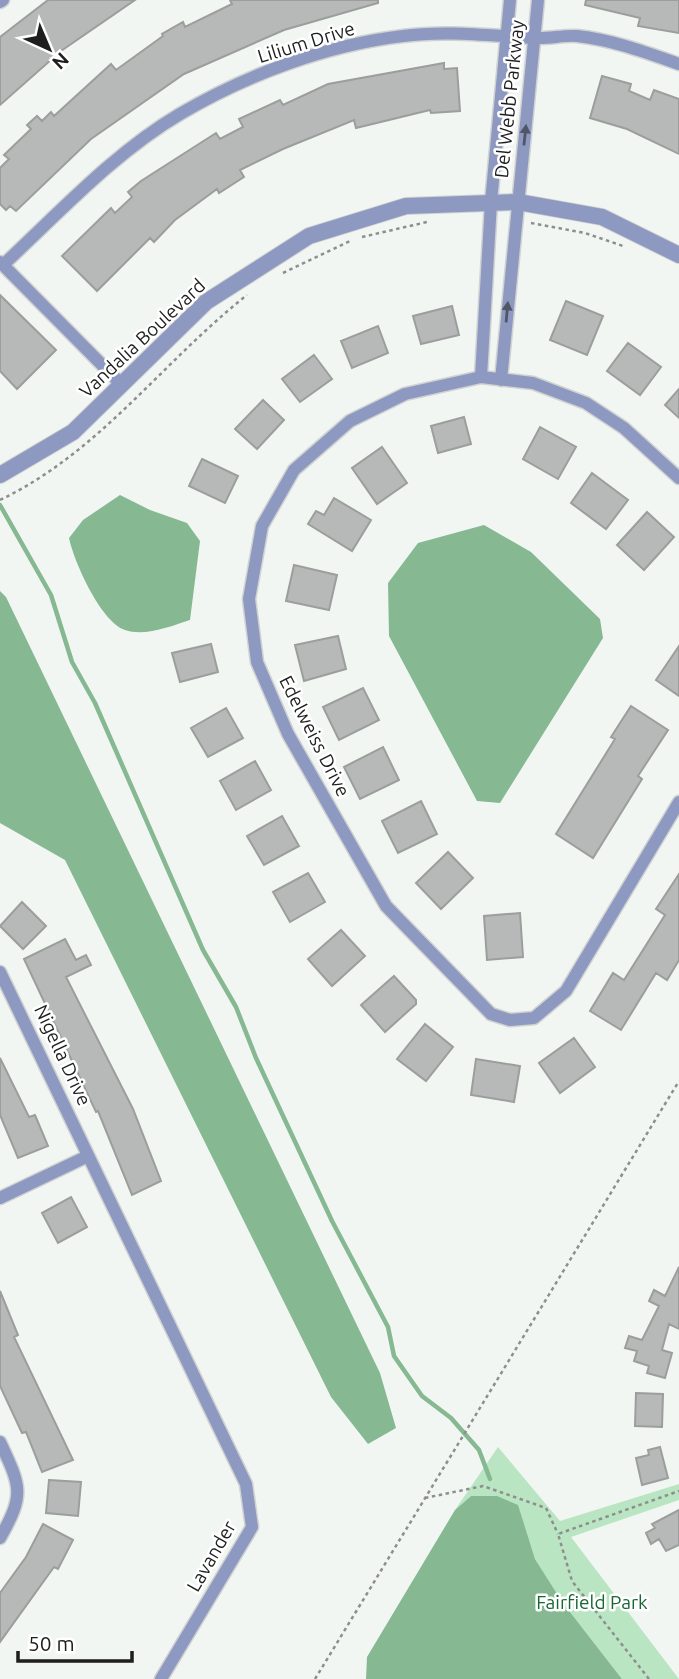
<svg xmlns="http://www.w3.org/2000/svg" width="679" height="1679" font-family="Ubuntu,sans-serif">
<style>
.green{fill:#b9e5c3}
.water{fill:#86b892}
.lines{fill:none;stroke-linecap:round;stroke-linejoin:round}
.stream{stroke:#86b892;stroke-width:4.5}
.building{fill:#b6b9b7;stroke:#9b9e9c;stroke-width:2}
.minor-casing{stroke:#d0d3d1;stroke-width:15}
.tertiary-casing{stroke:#d0d3d1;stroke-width:18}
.path{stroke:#8d8f8d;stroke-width:2.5;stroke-dasharray:3.5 3.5;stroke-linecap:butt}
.minor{stroke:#8e99c2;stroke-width:12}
.tertiary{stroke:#8e99c2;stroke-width:16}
.oneway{fill:#505567}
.labels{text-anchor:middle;stroke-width:5;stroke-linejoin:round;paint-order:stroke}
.street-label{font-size:19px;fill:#1d1e1d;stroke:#fff}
.park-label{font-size:19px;fill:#196635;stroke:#fff}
</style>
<rect width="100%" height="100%" fill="#f2f6f3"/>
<path class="green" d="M498 1447 560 1521 679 1484V1500L571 1537 679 1679H622L563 1603 535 1559 517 1505 471 1496 455 1510Z"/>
<path class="water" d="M120 495 150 510 187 523 200 541 190 620C172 626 144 637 125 630 101 622 74 562 69 538L83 520Z
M484 525 531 552 600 619 603 638 500 803 477 801 389 636 388 583 418 543Z
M0 591 6 597 380 1373 396 1428 368 1444 331 1397 65 860 0 823Z
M471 1496H497L518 1505 535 1559 563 1603 622 1679H366L367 1657 455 1510Z"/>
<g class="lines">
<path class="stream" d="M0 505 51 595 72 662 95 703 203 950 236 1007 256 1058 332 1221 388 1327 394 1356 422 1396 451 1418 479 1450 490 1479"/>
</g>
<path class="building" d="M48 0H135L61 51 0 105V37Z
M230 0H378V3L284 30 184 74 91 139 16 211 10 206 6 210 0 204V168L9 159 4 155 31 129 27 125 37 116 42 121 51 112 54 116 111 64 116 70 163 36 162 34 183 22 185 27 232 4Z
M586 0H679V33L638 26 640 18 585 5Z
M444 63V69L457 68 460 111 431 113 430 110 356 128 354 120 283 149 240 170 244 177 219 193 217 189 175 220 154 242 150 238 97 291 62 256 111 208 115 213 132 197 128 192 141 181 216 133 220 139 243 127 239 119 280 100 283 105 328 84Z
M602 76 631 84 629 91 650 100 654 90 679 99V154L627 129 590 118Z
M0 295 56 350 17 389 0 371Z
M566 301 603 316 587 355 550 340Z
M452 306 459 335 421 344 413 316Z
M378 326 388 353 352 368 341 341Z
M628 343 661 367 640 395 607 371Z
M314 355 332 379 300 402 282 379Z
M679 389V418L665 405Z
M263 400 284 420 257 449 235 429Z
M464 417 471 444 438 453 431 426Z
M540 427 576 447 558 479 523 459Z
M382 447 407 483 377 504 352 468Z
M202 459 238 476 225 503 189 486Z
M592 473 628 500 606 529 571 503Z
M334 498 371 520 352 551 308 524 316 511 324 515Z
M647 512 674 537 644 570 617 545Z
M294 565 337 575 329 610 286 601Z
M338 636 346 669 304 681 295 645Z
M211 644 218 672 180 682 172 653Z
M679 646V696L656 680Z
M363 688 379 720 339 740 323 707Z
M631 706 668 730 638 776 642 779 593 858 556 834 615 739 611 737Z
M226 708 243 738 208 757 191 728Z
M383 747 399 780 360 799 344 767Z
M255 761 271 790 236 810 220 781Z
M421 801 437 834 398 853 382 821Z
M282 816 299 846 264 865 247 836Z
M448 852 473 878 441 909 416 883Z
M308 873 325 902 290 922 273 892Z
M679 874V960L667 980 656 973 621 1030 590 1011 613 973 624 980 665 915 656 909Z
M22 902 46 926 23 949 0 926Z
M520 913 523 957 487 960 484 916Z
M341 930 365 956 332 986 308 959Z
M65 939 76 960 86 955 91 965 66 977 133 1109 161 1181 132 1195 98 1111 96 1112 24 959Z
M394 976 416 1000V1004L385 1032 361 1005Z
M425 1024 453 1047 426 1081 397 1059Z
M574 1038 595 1067 560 1093 539 1063Z
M0 1058 29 1117 35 1115 48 1146 18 1158 0 1115Z
M476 1059 520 1066 514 1102 471 1095Z
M71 1197 87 1227 58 1243 42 1213Z
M679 1267V1329L669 1324 662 1350 672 1353 665 1378 647 1373 649 1366 634 1361 637 1351 625 1348 629 1336 642 1340 659 1306 649 1301 654 1290 665 1296Z
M0 1291 18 1335 14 1337 73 1460 42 1472 26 1432 22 1433 0 1386Z
M636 1393 663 1394 662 1427 635 1426Z
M660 1447 668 1478 642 1485 636 1458 649 1455 648 1450Z
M49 1480 81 1482 78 1516 46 1513Z
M679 1510V1545L666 1551 659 1539 651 1544 646 1533 655 1528 652 1524Z
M43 1524 73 1540 58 1569 54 1567 0 1642V1593L26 1557Z"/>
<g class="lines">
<g class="minor-casing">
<path id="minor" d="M0 2 3 0
M0 262 121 384
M3 265C59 213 114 153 180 114 246 75 326 45 403 36 446 30 492 36 535 38 549 39 563 35 577 36 613 40 645 52 679 64
M481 377 491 202 510 0
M501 380 538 0
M679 478 624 428 586 403 533 383 481 377 405 394 350 421 294 470 262 526 249 599 257 662 288 734 386 906 491 1014 510 1020 534 1018 566 991 679 802
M0 972 246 1484 252 1527 161 1679
M0 1198 88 1156
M0 1442C21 1487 25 1494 0 1538"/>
</g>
<g class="tertiary-casing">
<path id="tertiary" d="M0 475 73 432 206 302 309 236 406 206 518 202 602 217 679 255"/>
</g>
<path class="path" d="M531 223 585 233 623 246
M362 237 427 222
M283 273 352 240
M0 500C100 452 162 362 247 295
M425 1498 483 1486 546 1508 558 1534
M315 1679 679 1081
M649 1679 572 1581 558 1534 679 1491"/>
<use href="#minor" class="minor"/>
<use href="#tertiary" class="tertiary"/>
</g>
<defs><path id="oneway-solid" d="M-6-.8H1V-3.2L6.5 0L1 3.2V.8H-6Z" transform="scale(1.75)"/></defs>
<g class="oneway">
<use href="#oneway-solid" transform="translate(525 135) rotate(-84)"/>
<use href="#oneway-solid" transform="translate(507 312) rotate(-85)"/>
</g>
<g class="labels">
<g class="street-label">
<text transform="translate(306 42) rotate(-17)" y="7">Lilium Drive</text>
<text transform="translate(509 99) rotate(-84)" y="7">Del Webb Parkway</text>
<text transform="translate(142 338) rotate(-43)" y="7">Vandalia Boulevard</text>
<text transform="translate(315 736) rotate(63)" y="7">Edelweiss Drive</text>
<text transform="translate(63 1055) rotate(65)" y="7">Nigella Drive</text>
<text transform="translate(211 1556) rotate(-60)" y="7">Lavander</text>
</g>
<g class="park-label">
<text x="592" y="1609">Fairfield Park</text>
</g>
</g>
<g transform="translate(49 49) rotate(136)" stroke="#ffffff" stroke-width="5" paint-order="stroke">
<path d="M0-5L12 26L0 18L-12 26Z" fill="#1d1e1d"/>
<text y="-10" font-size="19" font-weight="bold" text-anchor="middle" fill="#1d1e1d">N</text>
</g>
<path d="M18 1651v10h114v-10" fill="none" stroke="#1d1e1d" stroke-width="3.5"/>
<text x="28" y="1651" font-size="21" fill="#1d1e1d" stroke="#ffffff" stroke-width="5" paint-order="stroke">50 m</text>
</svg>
